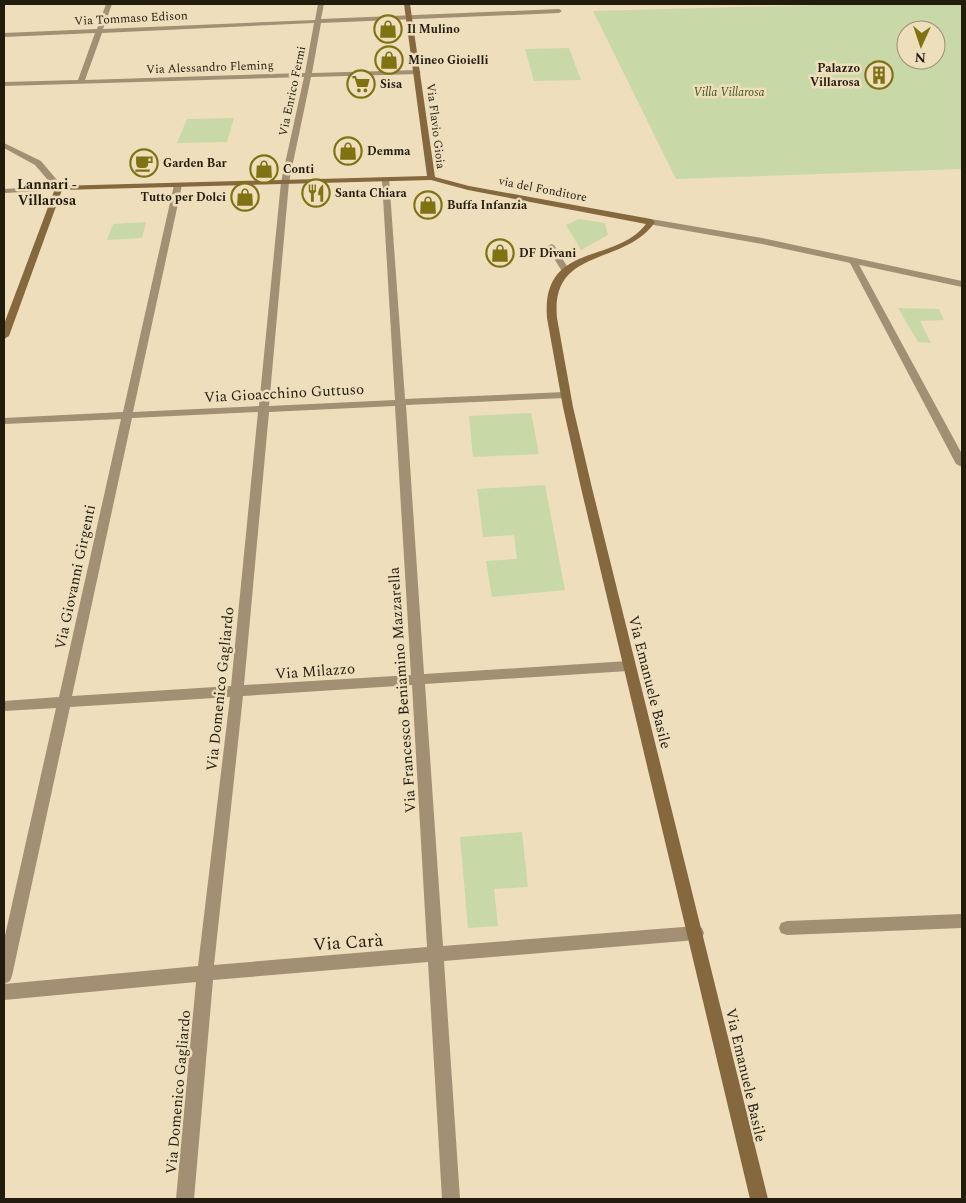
<svg xmlns="http://www.w3.org/2000/svg" width="966" height="1203" font-family="Spectral,serif">
<style>
.green{fill:#c8d9a7;fill-rule:evenodd}
.lines{fill:none;stroke-linecap:round;stroke-linejoin:round}
.pedestrian{fill:#a38f73;fill-rule:evenodd}
.minor{fill:#a38f73;fill-rule:evenodd}
.tertiary{fill:#a38f73;fill-rule:evenodd}
.secondary{fill:#85683d;fill-rule:evenodd}
.labels{text-anchor:middle;stroke-width:5;stroke-linejoin:round;paint-order:stroke}
.far-street-label{font-size:12px;fill:#221c0f;stroke:#eedebc}
.far-poi-label{font-size:12px;font-weight:bold;fill:#221c0f;stroke:#eedebc;text-anchor:start}
.far-park-label{font-size:12px;font-style:italic;fill:#41501a;stroke:#eedebc}
.far-neighbourhood-label{font-size:14px;font-weight:bold;fill:#221c0f;stroke:#eedebc}
.street-label{font-size:15px;fill:#221c0f;stroke:#eedebc}
.near-street-label{font-size:18px;fill:#221c0f;stroke:#eedebc}
</style>
<rect width="100%" height="100%" fill="#eedebc"/>
<path class="green" d="M849 4H962V169L676 179 593 11ZM906 30H936V60H906Z
M569 48 581 80 534 81 525 49Z
M234 118 227 142 177 143 187 119Z
M579 219 605 223 608 235 581 250 566 225Z
M146 222 142 238 107 240 113 224Z
M898 308 939 309 944 320 920 321 931 343 918 342Z
M531 413 539 454 473 457 469 416Z
M545 485 565 590 492 597 486 561 517 559 514 535 483 537 477 489Z
M522 832 528 887 494 889 498 926 468 928 460 837Z"/>
<g class="lines">
<path class="pedestrian" d="M551 244 554 245 570 271 569 273 566 274 563 273 547 247Z"/>
<path class="minor" d="M106 4H112L103 29 315 20 318 4H324L321 19 559 9 562 11 559 13 321 23 312 73 418 70 421 72 418 74 311 77 289 182 269 406 395 400 382 180 389 178 405 399 565 392 570 395 565 398 406 405 424 674 628 661 633 663 635 666 633 669 628 671 425 684 443 946 696 926 702 928 704 933 702 938 696 940 444 961 460 1199H442L428 962 213 980 194 1199H176L196 982 4 1000V984L198 966 230 697 70 707 12 976 10 981 4 984V940L56 708 4 711V701L59 697 121 419 4 424V418L123 412 174 185 178 183 182 185 133 412 259 406 281 182 304 77 4 86V82L78 80 95 33 4 37V33L97 29ZM314 23 305 73 85 80 102 33ZM395 406 411 675 244 685 269 412ZM258 412 231 686 72 696 132 418ZM412 685 427 947 214 965 243 696Z
M853 258 857 261 962 454V467L956 464 849 261Z
M962 914V928L787 935 781 933 779 928 781 923 787 921Z"/>
<path class="tertiary" d="M4 143 41 161 62 186V190L4 193V189L53 186 35 165 4 148Z
M651 219 762 238 962 281V287L762 244 648 224V220Z"/>
<path class="secondary" d="M404 4H410L435 177 469 186 651 219 655 222C624 267 550 246 557 318L573 407 592 488 768 1199H750L581 488 563 407 547 318C541 241 615 265 646 224L468 190 431 180 62 190 9 336 4 339V324L56 186 427 176Z"/>
</g>
<defs>
<g id="shop-ring" transform="scale(1.4375)"><circle r="9.5" fill="#eedebc" stroke="#7f7213" stroke-width="1.5"/><path d="M-5-2.5h2.3a2.7 3.5 0 0 1 5.4 0H5L5.5 6h-11ZM-1.5-2.5h3a1.5 2.3 0 0 0-3 0Z" fill="#7f7213"/></g>
<g id="building-ring" transform="scale(1.4375)"><circle r="9.5" fill="#eedebc" stroke="#7f7213" stroke-width="1.5"/><path d="M-4-6H4V6H1V3H-1V6H-4ZM-2.5-4.3h1.7v1.8h-1.7ZM.8-4.3h1.7v1.8H.8ZM-2.5-1h1.7V.8h-1.7ZM.8-1h1.7V.8H.8Z" fill="#7f7213"/></g>
<g id="supermarket-ring" transform="scale(1.4375)"><circle r="9.5" fill="#eedebc" stroke="#7f7213" stroke-width="1.5"/><path d="M-6-5.5h2.5l.6 2H6L4.5 2H-2.5L-4.4-4H-6ZM-1.5 3.2a1.3 1.3 0 1 0 .1 0ZM3 3.2a1.3 1.3 0 1 0 .1 0Z" fill="#7f7213"/></g>
<g id="cafe-ring" transform="scale(1.4375)"><circle r="9.5" fill="#eedebc" stroke="#7f7213" stroke-width="1.5"/><path d="M-5.5-4.5H6V0H3Q3 3.5 0 3.5H-2.5Q-5.5 3.5-5.5 0ZM3-3.2v2h1.7v-2ZM-6 4.5H4V6H-6Z" fill="#7f7213"/></g>
<g id="restaurant-ring" transform="scale(1.4375)"><circle r="9.5" fill="#eedebc" stroke="#7f7213" stroke-width="1.5"/><path d="M-5-6h1v4h1v-4h1v4h1v-4h1v5L-1.5 .5V6h-2V.5L-5-1ZM5-6V6H3V1.5H1.5Q1.5-4 5-6Z" fill="#7f7213"/></g>
</defs>
<g fill-rule="evenodd">
<use href="#shop-ring" x="388" y="29"/>
<use href="#shop-ring" x="389" y="60"/>
<use href="#building-ring" x="879" y="75"/>
<use href="#supermarket-ring" x="361" y="84"/>
<use href="#shop-ring" x="348" y="151"/>
<use href="#cafe-ring" x="144" y="163"/>
<use href="#shop-ring" x="264" y="169"/>
<use href="#restaurant-ring" x="316" y="193"/>
<use href="#shop-ring" x="245" y="197"/>
<use href="#shop-ring" x="428" y="205"/>
<use href="#shop-ring" x="500" y="253"/>
</g>
<g class="labels">
<g class="far-street-label">
<text transform="translate(131 18) rotate(-3)" y="4">Via Tommaso Edison</text>
<text transform="translate(210 67) rotate(-2)" y="4">Via Alessandro Fleming</text>
<text transform="translate(292 91) rotate(-78)" y="4">Via Enrico Fermi</text>
<text transform="translate(436 126) rotate(83)" y="4">Via Flavio Gioia</text>
<text transform="translate(543 189) rotate(11)" y="4">via del Fonditore</text>
</g>
<g class="far-poi-label">
<text x="407" y="33">Il Mulino</text>
<text x="408" y="64">Mineo Gioielli</text>
<text x="860" y="72" text-anchor="end">Palazzo<tspan x="860" dy="14">Villarosa</tspan></text>
<text x="380" y="88">Sisa</text>
<text x="367" y="155">Demma</text>
<text x="163" y="167">Garden Bar</text>
<text x="283" y="173">Conti</text>
<text x="335" y="197">Santa Chiara</text>
<text x="226" y="201" text-anchor="end">Tutto per Dolci</text>
<text x="447" y="209">Buffa Infanzia</text>
<text x="519" y="257">DF Divani</text>
</g>
<g class="far-park-label">
<text x="729" y="96">Villa Villarosa</text>
</g>
<g class="far-neighbourhood-label">
<text x="47" y="189">Lannari -<tspan x="47" dy="16">Villarosa</tspan></text>
</g>
<g class="street-label">
<text transform="translate(284 393) rotate(-3)" y="5">Via Gioacchino Guttuso</text>
<text transform="translate(75 577) rotate(-78)" y="5">Via Giovanni Girgenti</text>
<text transform="translate(315 671) rotate(-4)" y="5">Via Milazzo</text>
<text transform="translate(650 682) rotate(76)" y="5">Via Emanuele Basile</text>
<text transform="translate(220 689) rotate(-84)" y="5">Via Domenico Gagliardo</text>
<text transform="translate(402 690) rotate(-94)" y="5">Via Francesco Beniamino Mazzarella</text>
<text transform="translate(746 1075) rotate(77)" y="5">Via Emanuele Basile</text>
<text transform="translate(178 1092) rotate(-85)" y="5">Via Domenico Gagliardo</text>
</g>
<g class="near-street-label">
<text transform="translate(348 942) rotate(-4)" y="6">Via Carà</text>
</g>
</g>
<rect width="966" height="1203" fill="none" stroke="#221c0f" stroke-width="10"/>
<g transform="translate(921 45) rotate(183)"><circle r="24" fill="#eedebc" stroke="#9c9077"/>
<path d="M0-4L9 19L0 12L-9 19Z" fill="#7f7213"/>
<text y="-8" font-size="14" font-weight="bold" text-anchor="middle" fill="#221c0f">N</text>
</g>
</svg>
